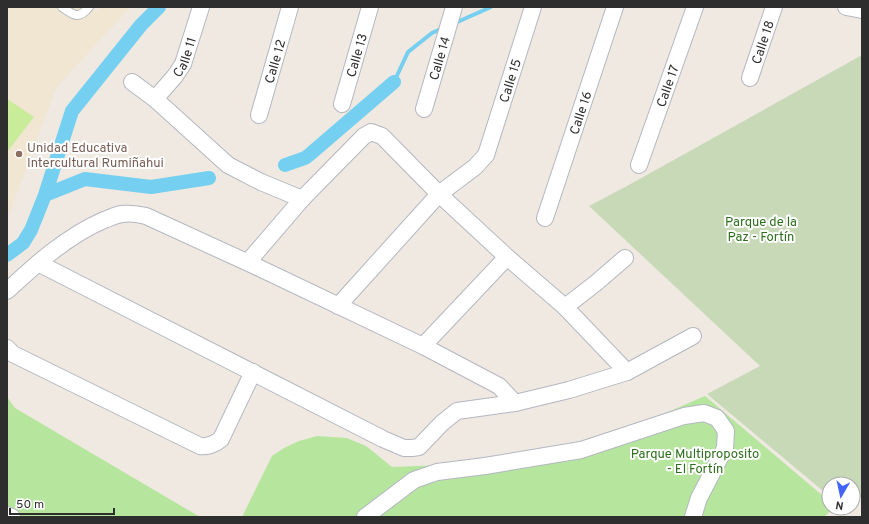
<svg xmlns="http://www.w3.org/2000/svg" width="869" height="524" font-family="Overpass,sans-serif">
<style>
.education{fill:#f0e6d1}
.green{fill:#b6e59e}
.cemetery{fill:#c8d9b8}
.pitch{fill:#c9ec9a}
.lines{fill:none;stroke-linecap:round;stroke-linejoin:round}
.stream{stroke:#75cff0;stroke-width:4}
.canal{stroke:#75cff0;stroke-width:14}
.service-casing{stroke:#b4b7c1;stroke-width:10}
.minor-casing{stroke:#b4b7c1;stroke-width:18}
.service{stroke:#fff;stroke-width:8}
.minor{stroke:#fff;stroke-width:16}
.education-dot{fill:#8d6e63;stroke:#fff;stroke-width:1.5}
.labels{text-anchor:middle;stroke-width:4;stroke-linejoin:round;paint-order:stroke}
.street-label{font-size:13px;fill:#2e2e2e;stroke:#fff}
.education-label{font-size:13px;fill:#785e54;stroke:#fff;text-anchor:start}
.park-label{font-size:13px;fill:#2c6e1b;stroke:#fff}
</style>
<rect width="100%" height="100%" fill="#efe9e1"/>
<path class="education" d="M7 7H91L97 11 100 7 129 8 56 88 7 220Z"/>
<path class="green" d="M705 396 829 501V508H834L824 517H242L272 456 284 448 299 441 317 436 347 438 366 446 392 467 469 464 586 444 640 424Z
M7 397 15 408 200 517H7Z"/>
<path class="cemetery" d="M862 55V496L853 503V484H829V496L707 394 760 366 589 206 627 186Z"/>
<path class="pitch" d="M7 99 34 117 7 152Z"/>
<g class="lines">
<path class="stream" d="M455 23 491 7
M394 82 408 52 432 33 443 28"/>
<path class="canal" d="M285 165 305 158 309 155 394 82
M45 195 85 179 151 187 209 178
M7 255 23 243 31 230 45 195 72 111 141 25 159 7"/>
<g class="service-casing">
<path id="service" d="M62 7C73 15 79 20 89 7"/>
</g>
<g class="minor-casing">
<g id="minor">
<path d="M846 7 862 10"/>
<path id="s1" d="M750 78 774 7"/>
<path d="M132 82 155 99 228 165 261 182 302 199"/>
<path id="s2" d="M155 99 175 76 183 64 201 7"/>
<path id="s3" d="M342 104 370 7"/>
<path id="s4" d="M424 109 454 7"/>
<path id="s5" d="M259 115 290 7"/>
<path id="s6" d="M639 165 695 7"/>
<path id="s7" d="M545 218 615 7"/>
<path id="s8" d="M248 262 302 199 364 136 371 132 382 136 439 194 475 167 486 155 533 7"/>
<path d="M38 263 383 439 404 448H412L419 447 442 423 457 411 515 403 569 390 627 372 693 336"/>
<path d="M7 291C36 264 67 236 104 220 110 218 115 215 122 214 130 213 138 214 146 216L253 265 423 346 499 386 515 403"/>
<path d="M338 306 439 194 507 257 565 307 627 372"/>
<path d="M565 307 596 283 625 258"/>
<path d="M423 346 507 257"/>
<path d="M7 348 13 354 200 446C209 447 215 444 221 439L253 372"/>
<path d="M7 515 12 517"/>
<path d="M365 517 414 480 437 472 485 466 581 450 684 416 704 413 717 418 726 431 725 448 699 498 693 517"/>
</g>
</g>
<use href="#service" class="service"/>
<use href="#minor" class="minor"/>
</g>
<circle class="education-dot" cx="19" cy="154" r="4"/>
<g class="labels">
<g class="street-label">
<text dy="5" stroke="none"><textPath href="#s1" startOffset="38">Calle 18</textPath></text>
<text dy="5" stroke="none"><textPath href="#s2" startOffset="52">Calle 11</textPath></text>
<text dy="5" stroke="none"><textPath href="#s3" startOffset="51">Calle 13</textPath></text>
<text dy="5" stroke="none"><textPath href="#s4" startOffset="53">Calle 14</textPath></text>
<text dy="5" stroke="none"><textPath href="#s5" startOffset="56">Calle 12</textPath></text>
<text dy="5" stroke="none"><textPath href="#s8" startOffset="412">Calle 15</textPath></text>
<text dy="5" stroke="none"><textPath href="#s6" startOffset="84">Calle 17</textPath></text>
<text dy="5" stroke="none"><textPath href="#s7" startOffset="111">Calle 16</textPath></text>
</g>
<g class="education-label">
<text x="27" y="152">Unidad Educativa<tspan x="27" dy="15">Intercultural Rumiñahui</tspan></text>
</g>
<g class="park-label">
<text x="761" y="226">Parque de la<tspan x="761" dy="15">Paz - Fortín</tspan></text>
<text x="695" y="458">Parque Multiproposito<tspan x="695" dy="15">- El Fortín</tspan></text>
</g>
</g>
<rect width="869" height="524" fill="none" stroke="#2e2e2e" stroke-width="16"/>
<g transform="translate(841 496) rotate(189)"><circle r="19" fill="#ffffff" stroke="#ababab"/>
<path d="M0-3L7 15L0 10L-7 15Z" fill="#4264fb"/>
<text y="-6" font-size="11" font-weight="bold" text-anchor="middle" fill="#2e2e2e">N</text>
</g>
<path d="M10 508v6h104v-6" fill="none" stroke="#2e2e2e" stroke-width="2"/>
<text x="16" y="508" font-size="12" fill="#2e2e2e" stroke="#ffffff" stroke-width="3" paint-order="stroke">50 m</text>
</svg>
